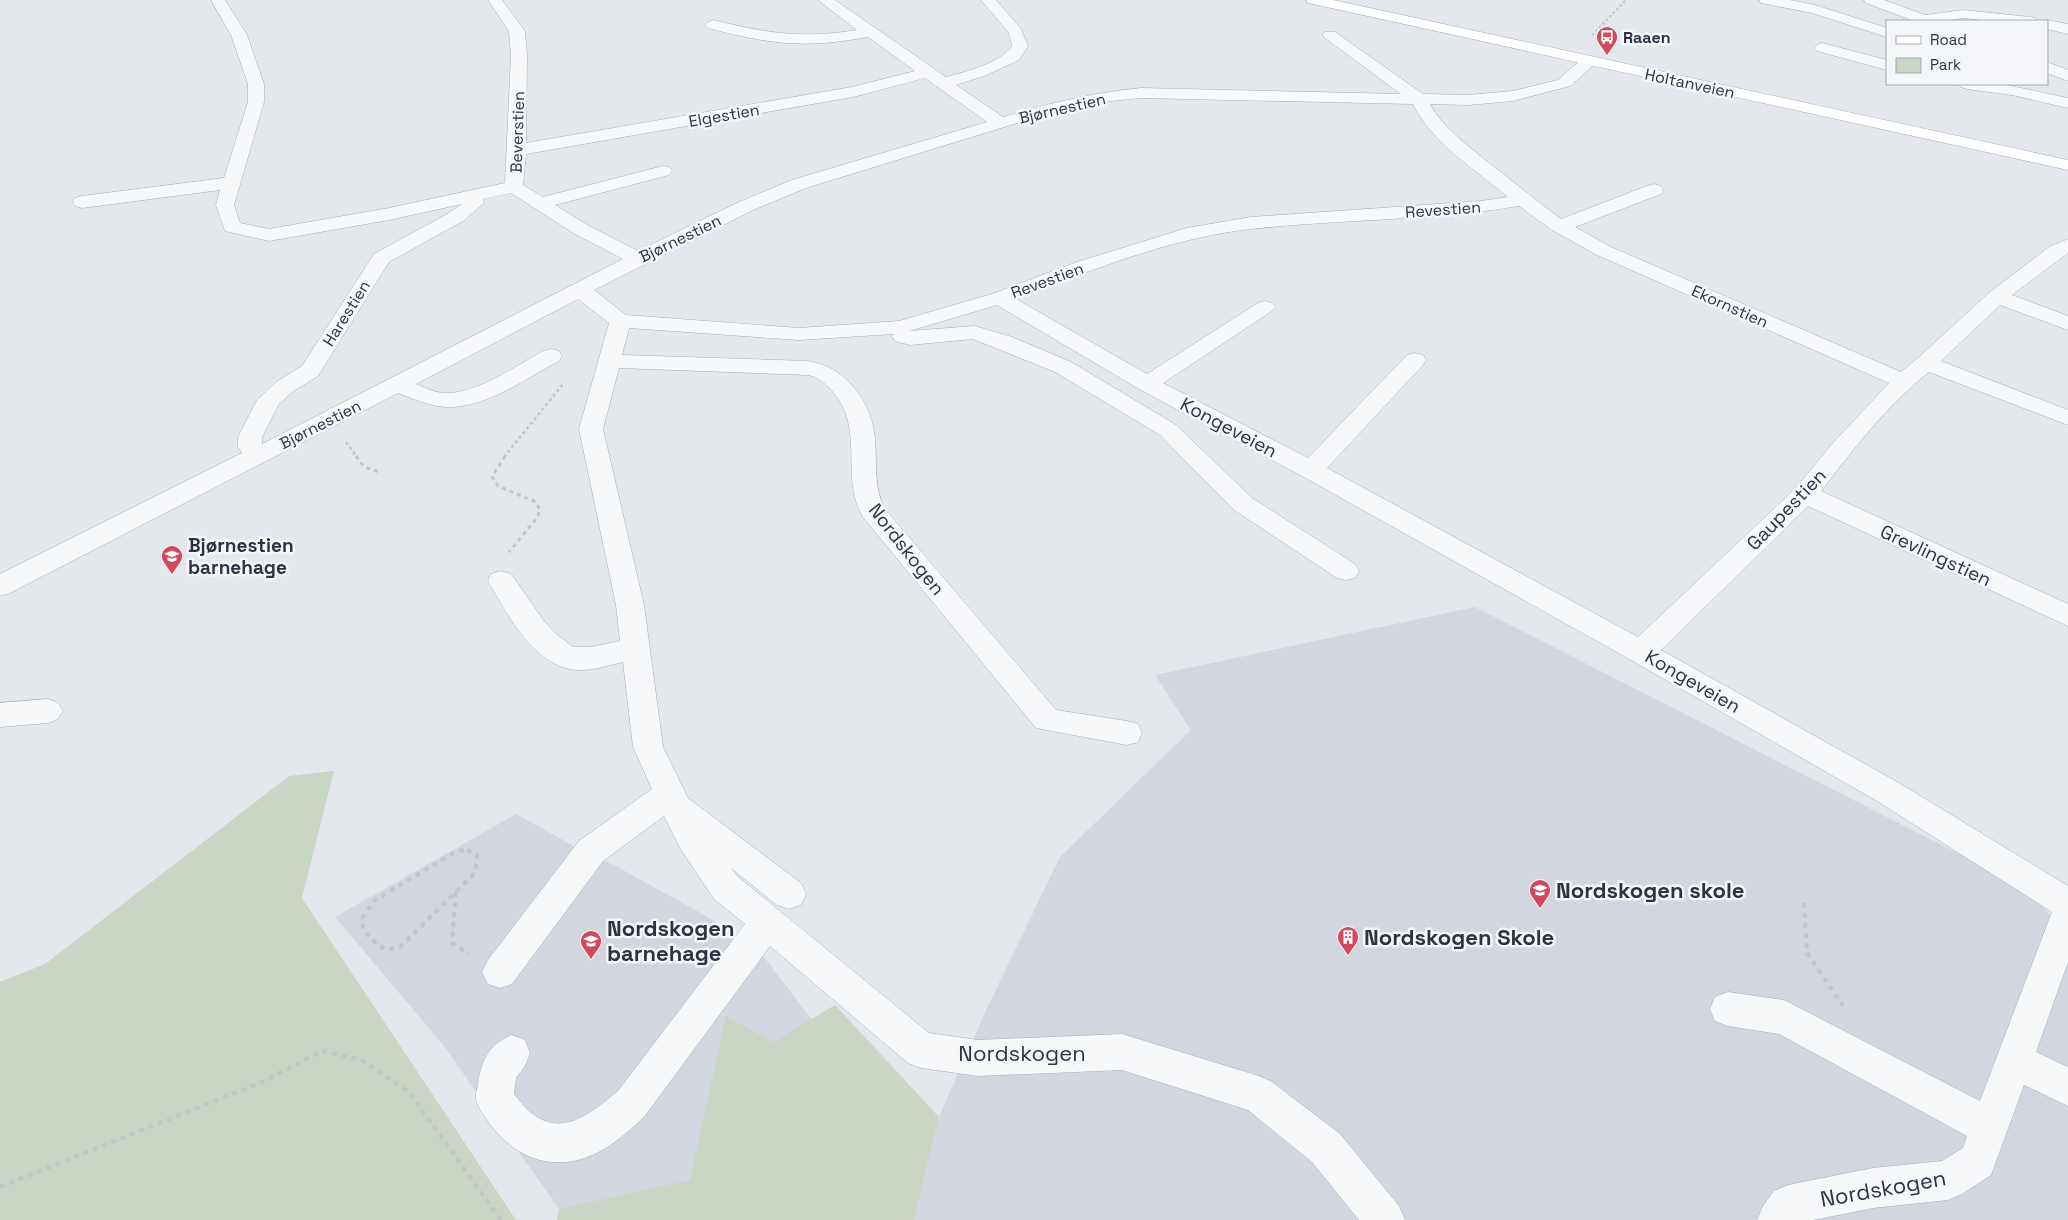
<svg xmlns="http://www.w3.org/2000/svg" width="2068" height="1220" font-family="'Space Grotesk',sans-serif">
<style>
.built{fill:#d2d6de}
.green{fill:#c9d6c5}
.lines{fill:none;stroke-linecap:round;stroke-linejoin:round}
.minor-casing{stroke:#a9aeb7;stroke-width:1}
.major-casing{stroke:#a3abb8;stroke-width:1}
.path-far3{stroke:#c2c5cb;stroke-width:2;stroke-dasharray:2.5 2.5;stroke-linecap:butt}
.path-far2{stroke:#c2c5cb;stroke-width:2.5;stroke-dasharray:3 3;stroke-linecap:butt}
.path-far1{stroke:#c2c5cb;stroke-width:3;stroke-dasharray:4 4;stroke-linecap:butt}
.path{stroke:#c2c5cb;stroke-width:4;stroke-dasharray:5 5;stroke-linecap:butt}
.minor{fill:#f7f8fa;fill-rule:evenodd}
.major{fill:#fff;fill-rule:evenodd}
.labels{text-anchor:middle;stroke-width:5;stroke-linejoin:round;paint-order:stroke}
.far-poi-label{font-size:16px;font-weight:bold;fill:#2b3445;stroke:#f4f6f9;text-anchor:start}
.far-street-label{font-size:16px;fill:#2b3445;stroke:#f4f6f9}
.street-label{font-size:19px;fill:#2b3445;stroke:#f4f6f9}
.poi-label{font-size:19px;font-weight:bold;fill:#2b3445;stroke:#f4f6f9;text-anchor:start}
.near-poi-label{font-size:22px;font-weight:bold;fill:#2b3445;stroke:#f4f6f9;text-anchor:start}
.near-street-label{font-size:22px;fill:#2b3445;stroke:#f4f6f9}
</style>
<rect width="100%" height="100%" fill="#e4e7ec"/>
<path class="built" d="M1475 607 2022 886 2068 933V1220H914L939 1117 987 1008 1060 857 1191 730 1155 675Z
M516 814 581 850 614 865 706 916 760 952 911 1149 559 1209 444 1046 335 917Z"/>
<path class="green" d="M334 771 302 898 516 1220H0V982L45 964 289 776Z
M835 1005 939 1117 914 1220H557L559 1209 690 1180 726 1016 773 1042Z"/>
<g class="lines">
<g class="minor-casing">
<path id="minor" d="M211 0H225L247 35 264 84V102L234 205 240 223 269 229 389 208 505 183 511 55 509 31 488 0H502L525 31 527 55 526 143 852 87 915 71 868 37C804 49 769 44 708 28L705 25 708 22 713 20C766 33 802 39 857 30L818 0H835L946 77C965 72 1001 63 1012 46L1009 33 981 0H996L1021 29 1028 46 1019 60 984 76 956 85 1003 117C1050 103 1092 93 1141 88L1401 94 1325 38 1322 35 1325 32H1335L1423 94 1468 95 1513 91 1558 80 1583 58H1595L1597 61 1595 64 1570 86 1513 101 1468 105 1430 104C1442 127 1465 143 1484 159 1510 179 1535 200 1561 219L1647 186 1654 184 1661 186 1663 190 1661 194 1575 227 1611 247 1901 372 1918 358 1990 292 2049 247 2068 239V253L2012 295 2068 316V330L2000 305 1941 361 2068 410V425L1929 372C1887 405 1853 450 1821 491L2068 604V626L1808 506 1661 650 1899 783 2068 886V962L2036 1052 2068 1067V1106L2024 1085 1991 1175 1962 1194 1948 1200 1873 1208 1813 1220H1757L1763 1206 1774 1191 1788 1185 1873 1168 1942 1161 1963 1148 1967 1136 1779 1034 1728 1026 1715 1021 1710 1009 1715 997 1728 992 1784 1000 1980 1101 2052 912 1877 801 1631 660 1302 476 1139 389 997 305 909 331 975 326 1012 337 1071 362 1176 425 1252 498 1355 564 1359 571 1355 578 1346 580 1337 578 1234 510 1160 435 1055 372 973 339 910 345 895 341 892 336 894 334 799 340 629 328 622 355 808 361C830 365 842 373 856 390 889 434 866 465 884 508L1056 710 1127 721 1138 724 1142 733 1138 742 1127 745 1036 728 863 517C839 477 866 431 833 392 826 384 819 377 808 375L619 368 603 429 644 605 663 747 688 798 801 883 806 894 801 905 789 909 777 905 731 868 738 877 929 1033 978 1040 1122 1034 1259 1076 1272 1082 1340 1134 1399 1206 1405 1220H1359L1312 1162 1248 1110 1122 1070 978 1076 921 1068 908 1063 770 946 644 1117C624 1136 596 1160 566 1162 532 1165 506 1147 487 1120 483 1114 478 1107 476 1100 475 1095 477 1089 478 1085 481 1061 489 1044 512 1035L525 1040 530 1053 525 1066 516 1078 514 1094C550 1143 580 1123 618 1091L745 924 714 899 680 848 664 816 603 861 512 984 500 988 488 984 482 972 488 960 579 841 652 789 633 747 623 662C609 665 592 671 577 670 534 667 507 614 488 581L491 574 501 571 511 574 544 621 555 633 573 647H591L620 641 616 605 579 429 609 323 578 299 416 384C425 388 435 393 446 393 477 394 516 366 543 351L551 349 559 351 562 356 559 361C525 379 486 408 446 407 430 406 413 399 398 393L10 593 0 596V574L242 453 238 447V437L257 400 276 382 302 366 374 254 449 213 462 204 389 220 269 241 225 231 216 205 220 190 82 208 75 206 73 202 75 198 82 196 224 178 248 102V84L231 35ZM925 78 987 122 792 180 739 202 638 251 589 226 555 205 669 175 672 171 669 167 663 166 543 197 523 185 526 154 853 97ZM1141 98 1413 104C1431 142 1476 170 1508 197L1481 201 1251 217 1187 228 1077 262 992 294 899 321 799 328 626 315 594 290 753 210 806 188 1063 109 1101 102ZM511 193 575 234 623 259 262 444V437L279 404 292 392 318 376 389 262 463 221 484 203 483 199ZM1519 206 1552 230 1597 255 1889 383 1832 444 1796 488 1638 637 1327 468 1423 365 1426 360 1423 355 1415 353 1407 355 1308 458 1163 383 1272 311 1276 307 1272 303 1265 301 1258 303 1147 374 1016 299C1092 270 1170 238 1251 229 1340 219 1431 221 1519 206Z
M1759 0H1790L1815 5 1887 28V37L1812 13 1766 4 1761 3Z
M1864 0H1884L1925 15 1963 10 2030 17 2035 18 2037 21H1990L1963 18 1945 21H1914L1866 3Z
M2047 20 2068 24V34L2047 29V21H2044Z
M1822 43 1887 60V70L1817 51 1814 48 1817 45Z
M2047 62 2068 70V81L2047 73Z
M1959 84H2002L2068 98V108L2012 95 1967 89 1961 87Z
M48 699 58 703 63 711 58 719 48 723 0 727V703Z"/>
</g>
<g class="major-casing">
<path id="major" d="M1306 0H1333L2068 160V170L1313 4 1308 3Z"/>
</g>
<path class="path-far3" d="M1592 35 1626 0"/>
<path class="path-far2" d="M346 442 357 457
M504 457 563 384"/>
<path class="path-far1" d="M356 456 364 467 379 472
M505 456 492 477 498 486 536 502 540 511 536 519 509 552"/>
<path class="path" d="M467 850 477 855 476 867 472 876 401 946 387 950 378 945 363 930V917L375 900 457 851Z
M456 892 452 943 469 954
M1804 903 1807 953 1843 1006
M0 1187 262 1082 322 1051 360 1059 409 1092 501 1220"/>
<use href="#minor" class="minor"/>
<use href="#major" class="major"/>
</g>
<defs>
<g id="bus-pin" transform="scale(1.125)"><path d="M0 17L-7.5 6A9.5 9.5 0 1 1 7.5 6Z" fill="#d1495b" stroke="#f4f6f9"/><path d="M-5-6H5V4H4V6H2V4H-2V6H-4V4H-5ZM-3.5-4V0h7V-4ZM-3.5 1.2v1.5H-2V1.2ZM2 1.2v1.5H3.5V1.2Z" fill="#fff"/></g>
<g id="school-pin" transform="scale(1.125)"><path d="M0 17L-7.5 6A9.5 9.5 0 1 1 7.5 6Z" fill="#d1495b" stroke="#f4f6f9"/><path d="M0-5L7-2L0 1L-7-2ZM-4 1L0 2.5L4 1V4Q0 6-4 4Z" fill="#fff"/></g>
<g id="building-pin" transform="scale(1.125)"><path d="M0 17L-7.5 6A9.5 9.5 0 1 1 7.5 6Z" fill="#d1495b" stroke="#f4f6f9"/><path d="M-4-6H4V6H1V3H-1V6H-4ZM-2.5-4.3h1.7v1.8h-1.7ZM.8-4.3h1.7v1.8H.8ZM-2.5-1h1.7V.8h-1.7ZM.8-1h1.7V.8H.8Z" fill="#fff"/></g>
</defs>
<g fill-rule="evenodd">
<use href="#bus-pin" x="1607" y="37"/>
<use href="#school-pin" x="172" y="556"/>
<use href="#school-pin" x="1540" y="890"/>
<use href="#building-pin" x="1348" y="937"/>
<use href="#school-pin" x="591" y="941"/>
</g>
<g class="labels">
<g class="far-poi-label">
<text x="1623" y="43">Raaen</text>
</g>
<g class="far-street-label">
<text transform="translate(1690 83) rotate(12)" y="6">Holtanveien</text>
<text transform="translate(1062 108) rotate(-13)" y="6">Bjørnestien</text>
<text transform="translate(724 115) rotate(-10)" y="6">Elgestien</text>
<text transform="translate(517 132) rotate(-88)" y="6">Beverstien</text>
<text transform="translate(1443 209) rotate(-4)" y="6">Revestien</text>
<text transform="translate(680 238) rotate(-26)" y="6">Bjørnestien</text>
<text transform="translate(1047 280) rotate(-20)" y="6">Revestien</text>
<text transform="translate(1730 306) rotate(24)" y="6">Ekornstien</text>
<text transform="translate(346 313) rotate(-58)" y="6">Harestien</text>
<text transform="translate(320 424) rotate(-27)" y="6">Bjørnestien</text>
</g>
<g class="street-label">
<text transform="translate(1229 427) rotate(28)" y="7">Kongeveien</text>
<text transform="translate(1786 509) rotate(-46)" y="7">Gaupestien</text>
<text transform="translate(907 549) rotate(52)" y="7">Nordskogen</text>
<text transform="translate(1936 555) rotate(25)" y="7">Grevlingstien</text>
<text transform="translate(1693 681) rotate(30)" y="7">Kongeveien</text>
</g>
<g class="poi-label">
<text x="188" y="552">Bjørnestien<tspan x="188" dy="22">barnehage</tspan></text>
</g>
<g class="near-poi-label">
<text x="1556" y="898">Nordskogen skole</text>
<text x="607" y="936">Nordskogen<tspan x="607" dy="25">barnehage</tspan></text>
<text x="1364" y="945">Nordskogen Skole</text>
</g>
<g class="near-street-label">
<text x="1022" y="1061">Nordskogen</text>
<text transform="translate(1883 1188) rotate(-10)" y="8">Nordskogen</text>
</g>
</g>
<rect x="1886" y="20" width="162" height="65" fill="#f4f6f9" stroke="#a4a8b1"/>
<rect x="1896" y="36" width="25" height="8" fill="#ffffff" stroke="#a4a8b1"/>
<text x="1930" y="45" font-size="15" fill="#2b3445">Road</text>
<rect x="1896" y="58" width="25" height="15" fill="#c9d6c5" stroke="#a4a8b1"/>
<text x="1930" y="70" font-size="15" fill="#2b3445">Park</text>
</svg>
